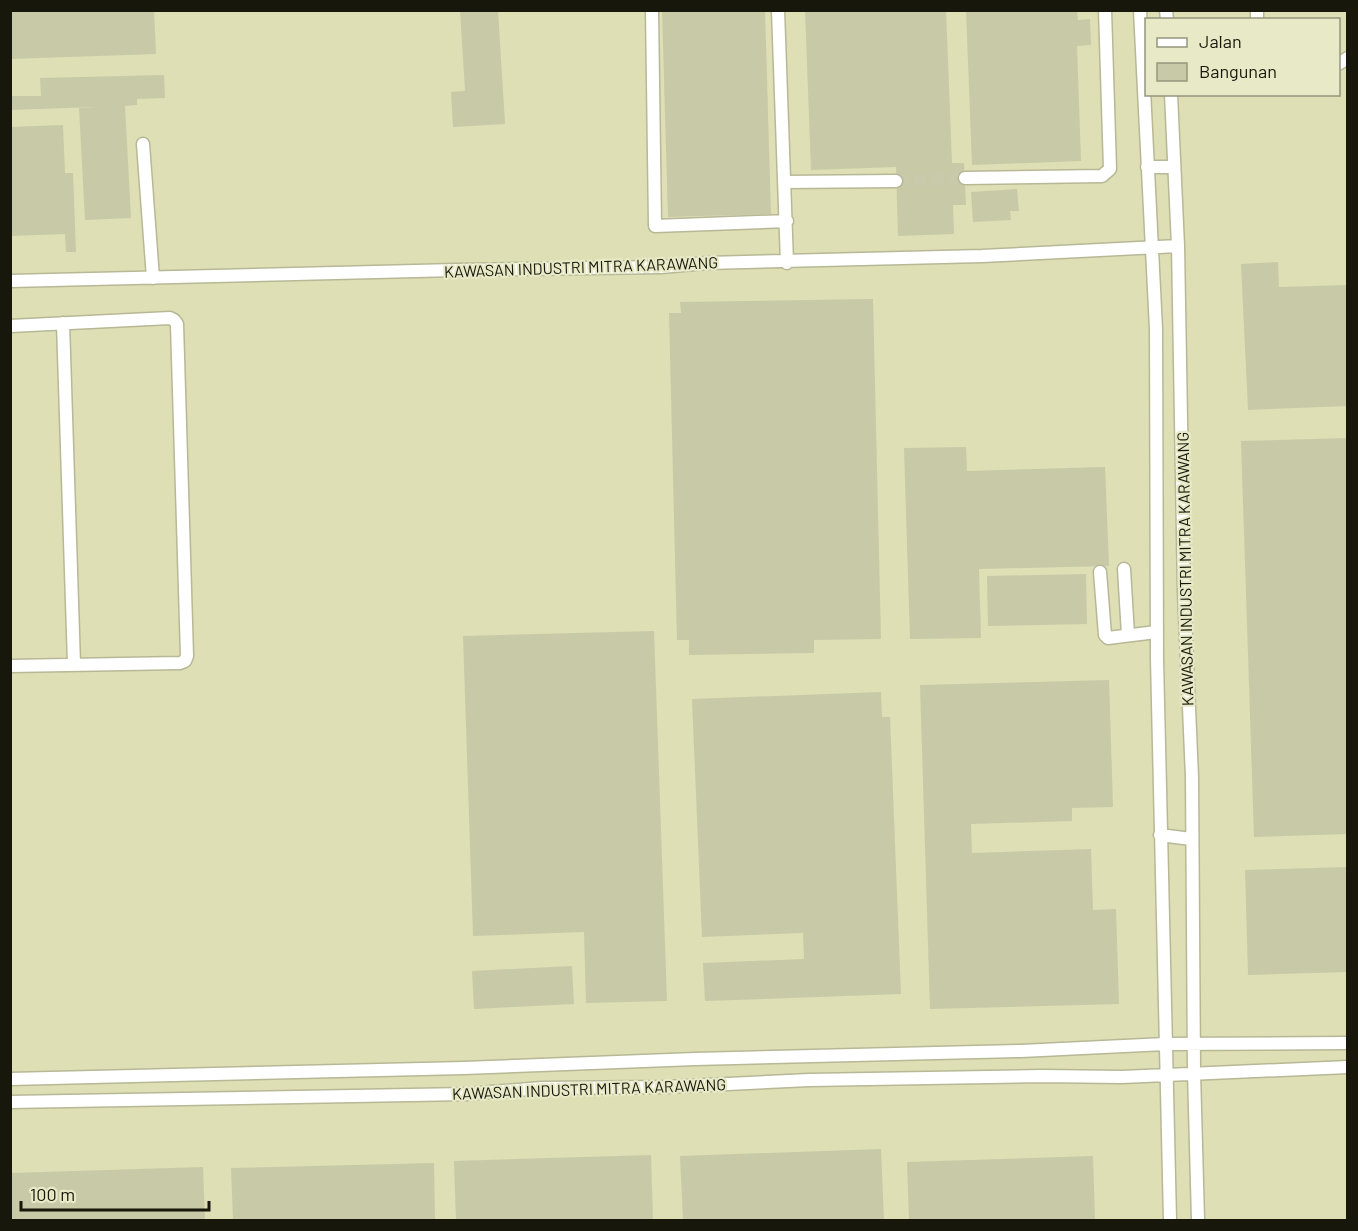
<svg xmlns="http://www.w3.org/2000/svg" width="1358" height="1231" font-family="Barlow,sans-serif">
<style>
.built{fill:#dedfb5;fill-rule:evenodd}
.building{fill:#c8c9a7}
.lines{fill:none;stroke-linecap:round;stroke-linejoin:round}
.minor-tunnel{stroke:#c9caab;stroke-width:12;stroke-dasharray:12 6;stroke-linecap:butt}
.minor-casing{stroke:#b7b896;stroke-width:15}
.minor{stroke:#fff;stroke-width:12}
.labels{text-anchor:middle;stroke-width:4.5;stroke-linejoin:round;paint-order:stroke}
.street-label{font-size:16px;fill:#17170b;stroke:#e8e9c7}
</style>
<rect width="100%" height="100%" fill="#e8e9c7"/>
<path class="built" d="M10 11H1347V1220H11ZM1146 20H1338V94H1146Z"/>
<path class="building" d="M10 10H154L156 54 10 59Z
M460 10H498L505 124 453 127 451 92 465 91Z
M662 10H765L771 214 668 217Z
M805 10H946L952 163H964L966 205H953L954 234 898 236 896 167 811 170Z
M966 10H1077L1078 20 1090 19 1091 45 1077 46 1081 161 972 165Z
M164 75 165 98 137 99V105L125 106 131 218 85 220 79 108 97 107 10 110V96H41L40 78Z
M63 125 65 173H73L76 252H66L65 234 10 236V127Z
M1017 189 1019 211H1010L1011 220 973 222 971 192Z
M1278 262 1279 287 1348 285V406L1248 410 1241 264Z
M873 299 881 639 814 640V653L689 655V640H677L669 313H681L680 302Z
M1348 438V834L1254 837 1241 441Z
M966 447 967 471 1105 467 1109 566 979 569 981 638 910 639 904 448Z
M1086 574 1087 624 988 626 987 576Z
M654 631 667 1001 586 1003 584 932 473 936 463 636Z
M1109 680 1113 807 1072 808V821L971 824 972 853 1091 849 1093 910 1116 909 1119 1004 930 1009 920 685Z
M881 692 882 717H890L901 994 705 1001 703 963 804 959 803 933 702 937 692 699Z
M1348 867V972L1248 975 1245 870Z
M572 966 574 1004 474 1009 472 971Z
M881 1149 884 1220H683L680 1156Z
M651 1155 653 1220H456L454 1161Z
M1093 1156 1095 1220H909L907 1162Z
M434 1163 435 1220H233L231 1168Z
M203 1167 205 1220H10V1173Z"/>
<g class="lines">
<path class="minor-tunnel" d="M896 181 965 178"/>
<g class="minor-casing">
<path id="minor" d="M652 10 655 226 787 221
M778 10 787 263
M1140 10 1156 329 1157 659 1170 1220
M1166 10 1167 20
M1257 20V10
M1338 64 1348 58
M1171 94 1178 246 1184 592 1192 777 1194 1072 1198 1220
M143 144 153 278
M1147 167H1174
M965 178 1102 176 1110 169 1105 10
M785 182 896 181
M10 281 456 270 661 267 707 263 982 256 1178 246
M63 323 74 664
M10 326 170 318 174 320 177 324 187 656 185 661 180 663 10 666
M1124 569 1128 635
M1100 572 1105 635 1108 638 1156 632
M1160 835 1191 839
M10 1079 464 1068 695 1059 1021 1051 1165 1044 1348 1043
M10 1102 467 1094 542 1088 667 1087 809 1080 1042 1076 1122 1077 1348 1067"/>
</g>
<use href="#minor" class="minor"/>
</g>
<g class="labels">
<g class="street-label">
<text transform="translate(581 267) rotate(-2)" y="6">KAWASAN INDUSTRI MITRA KARAWANG</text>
<text transform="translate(1185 569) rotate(-91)" y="6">KAWASAN INDUSTRI MITRA KARAWANG</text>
<text transform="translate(589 1089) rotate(-2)" y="6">KAWASAN INDUSTRI MITRA KARAWANG</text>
</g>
</g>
<rect width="1358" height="1231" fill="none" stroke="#17170b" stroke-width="24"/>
<rect x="1145" y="18" width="195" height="78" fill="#e8e9c7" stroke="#94957c" stroke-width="1.5"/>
<rect x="1157" y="38" width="30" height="9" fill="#ffffff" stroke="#94957c" stroke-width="1.5"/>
<text x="1199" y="48" font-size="18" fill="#17170b">Jalan</text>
<rect x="1157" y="63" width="30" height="18" fill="#c8c9a7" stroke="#94957c" stroke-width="1.5"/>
<text x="1199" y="78" font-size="18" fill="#17170b">Bangunan</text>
<path d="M21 1201v9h188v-9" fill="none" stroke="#17170b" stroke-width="3"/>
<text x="30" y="1201" font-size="18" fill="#17170b" stroke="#e8e9c7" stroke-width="4.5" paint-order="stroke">100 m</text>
</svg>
